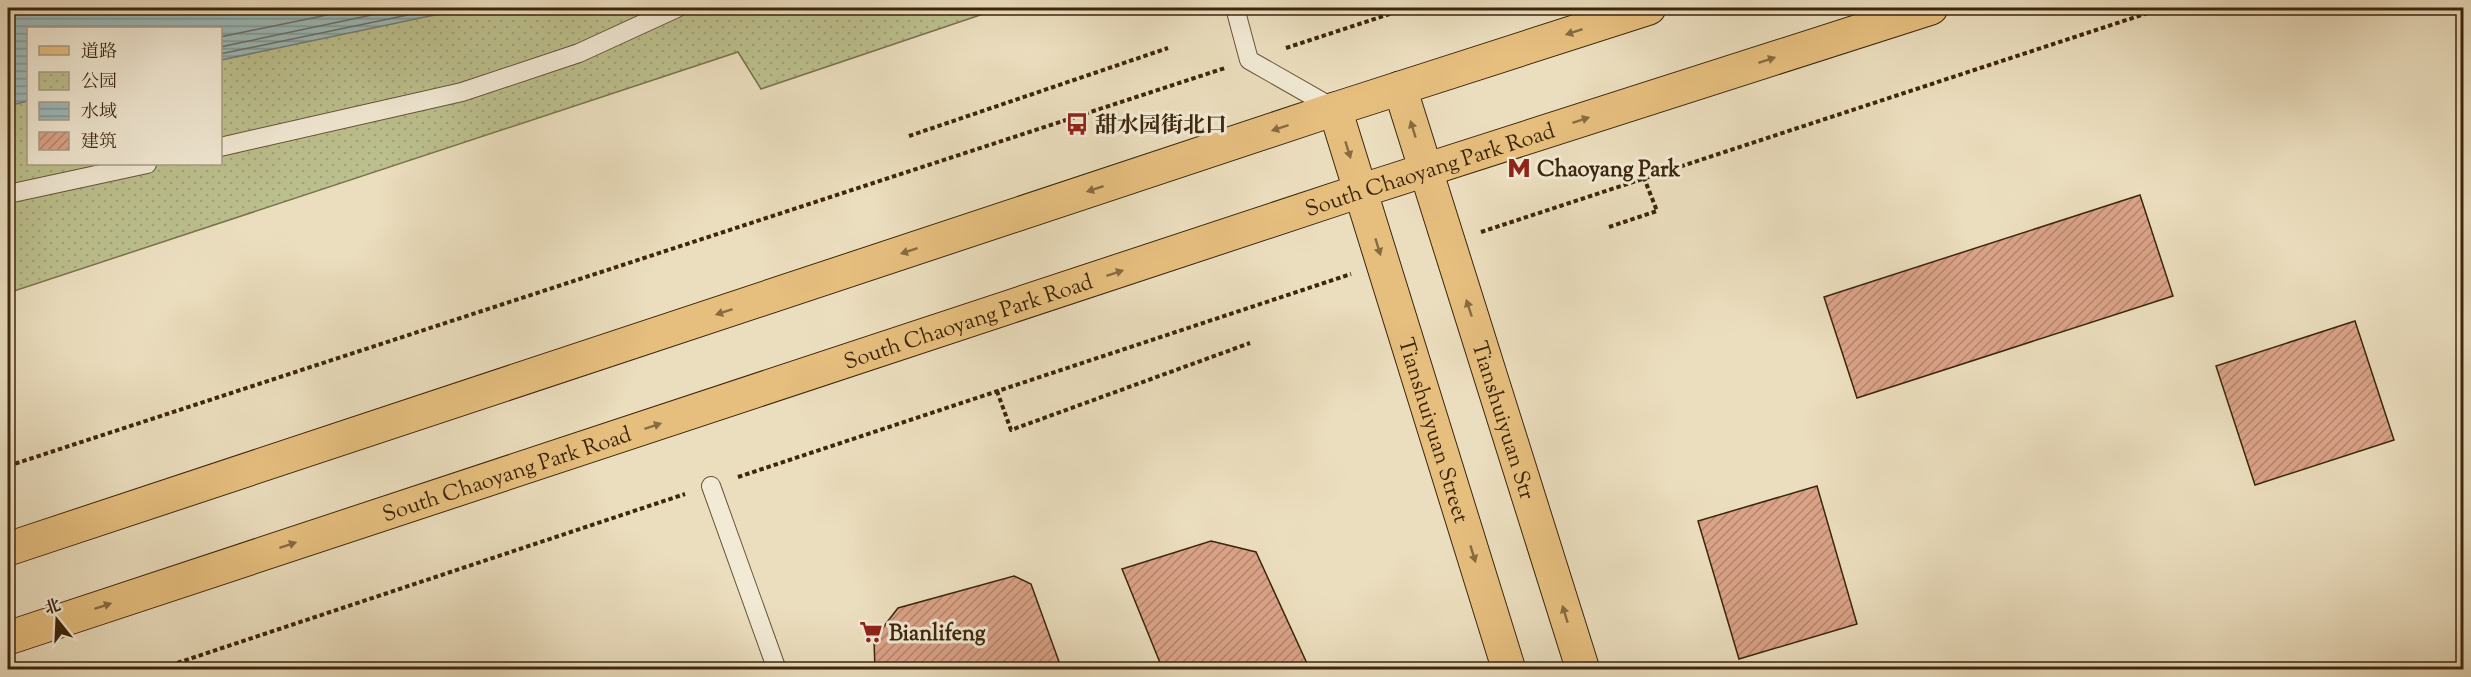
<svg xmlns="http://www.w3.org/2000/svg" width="2471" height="677" font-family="'Sorts Mill Goudy','Noto Serif SC',serif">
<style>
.park{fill:url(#park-dots);stroke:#7c734d;stroke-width:1.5;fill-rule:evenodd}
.water{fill:url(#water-rules);stroke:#767f75;stroke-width:1.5}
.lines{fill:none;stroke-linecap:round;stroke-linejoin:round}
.shore{stroke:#6c7064;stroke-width:1.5}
.building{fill:url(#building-hatch);stroke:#3c260c;stroke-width:1.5}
.service-casing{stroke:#685438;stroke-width:20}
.primary-casing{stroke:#3c260c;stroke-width:35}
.path{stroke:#3c260c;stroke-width:4;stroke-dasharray:4.5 3;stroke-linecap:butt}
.service{stroke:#f2ead5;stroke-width:18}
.primary{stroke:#e6bf7f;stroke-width:33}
.oneway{fill:#886b40}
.labels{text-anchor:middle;stroke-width:6;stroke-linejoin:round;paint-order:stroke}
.poi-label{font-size:22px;font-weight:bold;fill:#3c260c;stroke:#f2ead5;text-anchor:start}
.street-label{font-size:22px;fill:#3c260c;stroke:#f2ead5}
</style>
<defs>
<pattern id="park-dots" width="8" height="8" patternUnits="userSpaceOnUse" patternTransform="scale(1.5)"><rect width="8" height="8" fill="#bcc08e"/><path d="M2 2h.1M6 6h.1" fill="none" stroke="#a2a579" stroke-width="1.8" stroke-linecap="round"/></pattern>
<pattern id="water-rules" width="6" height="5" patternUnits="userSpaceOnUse" patternTransform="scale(1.5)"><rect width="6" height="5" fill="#9cbabb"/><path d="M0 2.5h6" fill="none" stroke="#809796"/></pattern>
<pattern id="building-hatch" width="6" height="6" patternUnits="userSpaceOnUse" patternTransform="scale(1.5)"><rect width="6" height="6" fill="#dba388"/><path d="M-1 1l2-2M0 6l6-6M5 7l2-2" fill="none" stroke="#b3856e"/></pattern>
</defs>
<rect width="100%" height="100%" fill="#ebdebe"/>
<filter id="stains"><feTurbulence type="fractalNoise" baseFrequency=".00333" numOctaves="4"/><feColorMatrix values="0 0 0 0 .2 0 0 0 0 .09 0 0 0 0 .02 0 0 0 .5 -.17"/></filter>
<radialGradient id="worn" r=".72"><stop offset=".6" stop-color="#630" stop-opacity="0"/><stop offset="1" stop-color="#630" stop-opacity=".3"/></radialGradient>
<path class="park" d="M8 8H1001L761 89 738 52 8 293ZM28 28H220V164H28Z"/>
<path class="water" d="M8 8H468L221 60 220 28H28V101L8 106Z"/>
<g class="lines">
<path class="shore" d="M220 37 361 8
M220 47 405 8
M220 54 441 8"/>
</g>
<path class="building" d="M2140 195 2173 296 1857 398 1824 297Z
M2355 321 2394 440 2255 485 2216 366Z
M1817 486 1857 624 1739 659 1698 521Z
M1211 541 1256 552 1310 670H1163L1122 569Z
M1014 576 1031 584 1062 670H875L874 639 898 608Z"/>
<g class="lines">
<g class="service-casing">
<path id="service" d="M1235 8 1249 60 1335 109
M220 147 462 92 579 53 677 8
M8 194 147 164
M711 486 777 670"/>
</g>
<g class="primary-casing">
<g id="primary">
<path id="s1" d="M1400 88 1583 670"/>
<path id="s2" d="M1335 109 1509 670"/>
<path d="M8 549 1335 109 1649 8"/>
<path id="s3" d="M8 638 1360 191 1931 8"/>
</g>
</g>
<path class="path" d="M1286 48 1408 8
M909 136 1168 48
M1609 227 1657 211 1644 178
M1481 232 2163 8
M997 391 1011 430 1250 343
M8 466 1225 68
M738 477 1351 274
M156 670 685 494"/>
<use href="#service" class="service"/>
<use href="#primary" class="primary"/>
</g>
<defs><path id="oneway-solid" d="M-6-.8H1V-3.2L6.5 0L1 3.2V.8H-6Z" transform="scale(1.5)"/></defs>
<g class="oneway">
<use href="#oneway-solid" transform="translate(1574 32) rotate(162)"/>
<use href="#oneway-solid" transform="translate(1767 60) rotate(-18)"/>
<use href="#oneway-solid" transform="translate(1581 120) rotate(-18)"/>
<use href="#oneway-solid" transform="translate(1280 128) rotate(162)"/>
<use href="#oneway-solid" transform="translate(1413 129) rotate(-107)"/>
<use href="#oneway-solid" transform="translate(1348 150) rotate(73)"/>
<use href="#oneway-solid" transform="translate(1095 189) rotate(162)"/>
<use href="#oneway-solid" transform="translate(1378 247) rotate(73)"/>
<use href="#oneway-solid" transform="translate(909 251) rotate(162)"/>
<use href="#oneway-solid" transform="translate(1115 273) rotate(-18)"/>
<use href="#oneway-solid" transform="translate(1469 308) rotate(-108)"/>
<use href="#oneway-solid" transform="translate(724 312) rotate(162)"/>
<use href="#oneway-solid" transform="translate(653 426) rotate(-18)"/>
<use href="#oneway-solid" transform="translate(288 545) rotate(-18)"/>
<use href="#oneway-solid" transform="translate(1473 554) rotate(73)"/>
<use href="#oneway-solid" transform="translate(103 606) rotate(-18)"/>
<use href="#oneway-solid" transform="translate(1565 614) rotate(-107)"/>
</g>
<defs>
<g id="bus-bare" transform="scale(1.8)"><path d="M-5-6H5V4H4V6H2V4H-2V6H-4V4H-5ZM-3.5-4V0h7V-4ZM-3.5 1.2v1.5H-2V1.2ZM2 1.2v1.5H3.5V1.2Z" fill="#8f2418" stroke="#f2ead5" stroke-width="2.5" paint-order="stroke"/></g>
<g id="metro-bare" transform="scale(1.8)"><path d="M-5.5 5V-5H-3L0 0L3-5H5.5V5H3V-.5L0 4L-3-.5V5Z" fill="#8f2418" stroke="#f2ead5" stroke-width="2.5" paint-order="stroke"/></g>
<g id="supermarket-bare" transform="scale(1.8)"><path d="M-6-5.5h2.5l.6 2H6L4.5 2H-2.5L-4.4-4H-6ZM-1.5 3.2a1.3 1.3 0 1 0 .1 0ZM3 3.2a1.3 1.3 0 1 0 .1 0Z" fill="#8f2418" stroke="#f2ead5" stroke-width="2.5" paint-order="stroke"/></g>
</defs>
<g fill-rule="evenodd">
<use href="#bus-bare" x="1077" y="124"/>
<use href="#metro-bare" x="1519" y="168"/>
<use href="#supermarket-bare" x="871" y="632"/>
</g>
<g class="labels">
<g class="poi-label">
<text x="1095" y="132">甜水园街北口</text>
<text x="1537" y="176">Chaoyang Park</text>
<text x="889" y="640">Bianlifeng</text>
</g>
<g class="street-label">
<text dy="8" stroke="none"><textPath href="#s3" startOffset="1497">South Chaoyang Park Road</textPath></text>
<text dy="8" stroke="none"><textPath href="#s3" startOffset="1011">South Chaoyang Park Road</textPath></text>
<text dy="8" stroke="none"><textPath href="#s1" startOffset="348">Tianshuiyuan Str</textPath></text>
<text dy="8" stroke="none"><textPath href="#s2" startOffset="336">Tianshuiyuan Street</textPath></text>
<text dy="8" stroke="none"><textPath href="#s3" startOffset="525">South Chaoyang Park Road</textPath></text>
</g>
</g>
<rect width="2471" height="677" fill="none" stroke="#ebdebe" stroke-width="30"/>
<rect x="9" y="9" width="2453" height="659" fill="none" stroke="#3c260c" stroke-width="3"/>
<rect x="15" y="15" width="2441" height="647" fill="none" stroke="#3c260c" stroke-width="1.5"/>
<rect x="27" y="27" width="195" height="138" fill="#f2ead5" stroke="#a99c85" stroke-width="1.5"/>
<rect x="39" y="46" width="30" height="9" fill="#e6bf7f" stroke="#a99c85" stroke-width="1.5"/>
<text x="81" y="57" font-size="18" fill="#3c260c">道路</text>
<rect x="39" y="72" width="30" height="18" fill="url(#park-dots)" stroke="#a99c85" stroke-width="1.5"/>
<text x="81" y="87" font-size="18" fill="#3c260c">公园</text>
<rect x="39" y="102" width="30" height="18" fill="url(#water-rules)" stroke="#a99c85" stroke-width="1.5"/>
<text x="81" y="117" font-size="18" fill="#3c260c">水域</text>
<rect x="39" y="132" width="30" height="18" fill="url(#building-hatch)" stroke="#a99c85" stroke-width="1.5"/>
<text x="81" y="147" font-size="18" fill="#3c260c">建筑</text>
<g transform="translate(57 620) rotate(342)" stroke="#f2ead5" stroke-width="4.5" paint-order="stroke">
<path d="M0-4.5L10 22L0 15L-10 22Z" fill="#3c260c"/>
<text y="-9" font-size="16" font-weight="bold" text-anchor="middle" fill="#3c260c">北</text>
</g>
<rect width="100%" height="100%" filter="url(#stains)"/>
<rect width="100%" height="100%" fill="url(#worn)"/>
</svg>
